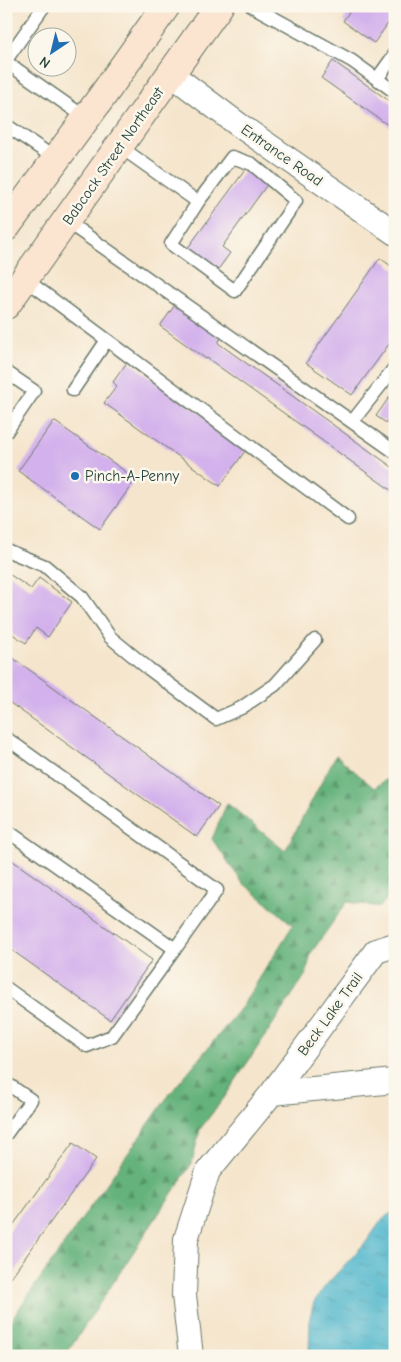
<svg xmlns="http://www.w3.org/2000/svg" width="401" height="1362" font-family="'Comic Neue',sans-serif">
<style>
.forest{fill:url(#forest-firs);stroke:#427858}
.water{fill:url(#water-ripples);stroke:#367a80}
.building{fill:#d3b1ec}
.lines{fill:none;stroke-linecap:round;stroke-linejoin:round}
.service-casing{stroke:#6a7869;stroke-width:15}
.minor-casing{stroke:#6a7869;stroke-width:26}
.secondary-casing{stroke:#6a7869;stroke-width:30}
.service{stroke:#fff;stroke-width:12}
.minor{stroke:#fff;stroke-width:24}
.secondary{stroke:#fce5d0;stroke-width:28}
.poi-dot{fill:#1f6fb2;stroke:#fbf7ec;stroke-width:2}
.labels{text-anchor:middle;stroke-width:5;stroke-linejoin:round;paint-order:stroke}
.street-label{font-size:15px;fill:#1f3d34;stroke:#fbf7ec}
.poi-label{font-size:15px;fill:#1f3d34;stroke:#fbf7ec;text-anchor:start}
</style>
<defs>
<pattern id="forest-firs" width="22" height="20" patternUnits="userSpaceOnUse" patternTransform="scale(1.25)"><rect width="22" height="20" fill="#65b27b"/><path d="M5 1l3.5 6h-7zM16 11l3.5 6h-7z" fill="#539266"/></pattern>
<pattern id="water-ripples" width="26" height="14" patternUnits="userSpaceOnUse" patternTransform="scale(1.25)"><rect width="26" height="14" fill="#4eb6cc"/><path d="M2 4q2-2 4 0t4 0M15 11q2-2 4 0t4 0" fill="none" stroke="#4095a6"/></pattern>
</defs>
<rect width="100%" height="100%" fill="#fbf7ec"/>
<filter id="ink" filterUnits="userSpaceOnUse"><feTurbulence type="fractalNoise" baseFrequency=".02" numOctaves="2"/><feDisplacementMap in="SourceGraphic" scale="10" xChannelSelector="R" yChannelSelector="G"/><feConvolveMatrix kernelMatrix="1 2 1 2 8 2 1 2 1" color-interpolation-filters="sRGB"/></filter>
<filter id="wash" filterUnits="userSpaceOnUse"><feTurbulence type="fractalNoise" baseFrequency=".0096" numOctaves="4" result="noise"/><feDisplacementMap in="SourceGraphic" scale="20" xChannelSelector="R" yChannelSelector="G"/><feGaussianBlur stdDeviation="1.12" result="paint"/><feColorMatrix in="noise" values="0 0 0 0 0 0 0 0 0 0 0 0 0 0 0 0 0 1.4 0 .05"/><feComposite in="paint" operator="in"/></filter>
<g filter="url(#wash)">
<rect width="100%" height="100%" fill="#f5e5cc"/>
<path class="forest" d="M336 755 374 788 395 774V888L380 907 347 902 311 953 306 974 224 1098 200 1129 192 1163 65 1356H6V1327L169 1095 241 1008 293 925 242 882 212 839 227 803 285 851Z"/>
<path class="water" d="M395 1211V1356H309L310 1317 314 1302 326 1285 367 1241 383 1218Z"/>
<g id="blocks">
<path class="building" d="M353 6H395V14L374 43 343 21Z
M333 61 395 105V130L321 78Z
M248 166 269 182 222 247 230 253 217 271 187 249Z
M380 258 395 269V336L352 395 306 363Z
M175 305 221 338 218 343 395 469V493L207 358 206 359 160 326Z
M128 361 248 447 220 486 104 403 117 386 113 382Z
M395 389V429L376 416Z
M54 421 136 479 100 529 18 471Z
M6 572 31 589 39 578 72 602 48 637 36 628 26 643 6 630 8 623 6 622Z
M6 653 219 806 197 837 6 700Z
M6 856 152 960 110 1020 6 946Z
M73 1143 96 1159 6 1284V1235Z"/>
</g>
</g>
<g filter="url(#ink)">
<use href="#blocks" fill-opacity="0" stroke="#6a7869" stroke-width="1"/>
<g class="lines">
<g class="service-casing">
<path id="service" d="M252 6 352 61 395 92
M6 60 44 6
M6 62 86 118
M377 79 395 54
M6 125 56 159
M119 146 198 202 171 244 235 291 296 201 252 164 232 157 198 202
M66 221 395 452
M25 279 348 519
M6 372 34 391 6 432
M73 390 107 340
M352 422 395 367
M6 550 45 566 82 597 110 637 149 669 216 719 241 708 275 685 315 640
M6 738 217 890 175 949 6 830
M6 988 87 1046 112 1036 175 949
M6 1083 31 1100 6 1134"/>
</g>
<g class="minor-casing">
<path id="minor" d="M171 74 239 125 395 233
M272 1093 395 1081
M191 1356 184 1295 186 1239 208 1171 272 1093 376 951 395 945"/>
</g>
<g class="secondary-casing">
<path id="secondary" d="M6 227 101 98 166 6
M6 305 219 6"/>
</g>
<use href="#service" class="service"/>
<use href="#minor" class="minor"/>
<use href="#secondary" class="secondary"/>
</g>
</g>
<circle class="poi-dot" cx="75" cy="476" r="5"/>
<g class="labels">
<g class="street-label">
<text transform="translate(282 155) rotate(35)" y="5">Entrance Road</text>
<text transform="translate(113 156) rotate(-55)" y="5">Babcock Street Northeast</text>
<text transform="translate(330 1014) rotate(-54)" y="5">Beck Lake Trail</text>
</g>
<g class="poi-label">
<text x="85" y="481">Pinch-A-Penny</text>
</g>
</g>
<rect width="401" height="1362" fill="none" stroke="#fbf7ec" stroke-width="25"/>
<g transform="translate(52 52) rotate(215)"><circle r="24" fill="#fbf7ec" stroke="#a3ada2"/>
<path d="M0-4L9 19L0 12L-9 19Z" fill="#1f6fb2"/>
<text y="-8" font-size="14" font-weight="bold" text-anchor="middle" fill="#1f3d34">N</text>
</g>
</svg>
